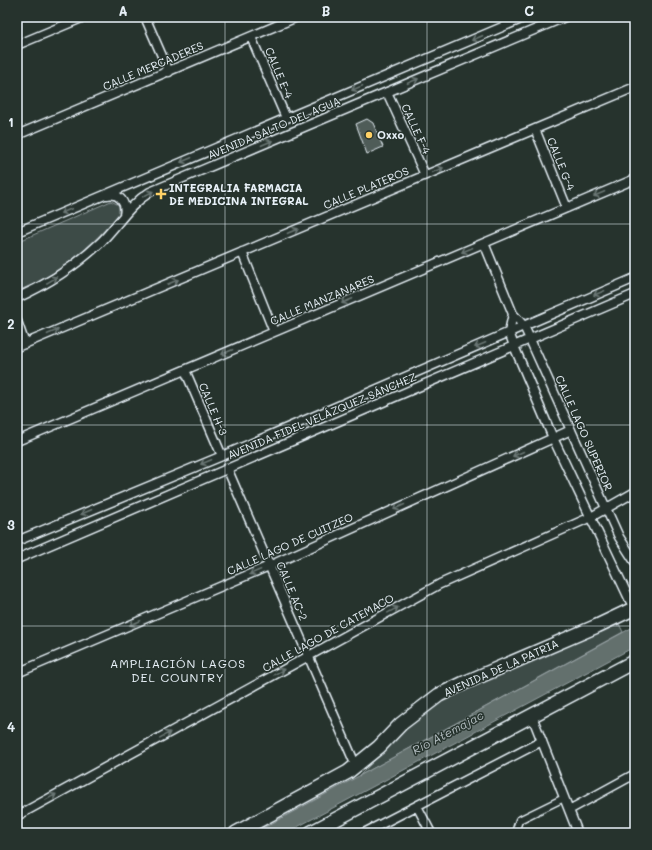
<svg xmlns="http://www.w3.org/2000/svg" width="652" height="850" font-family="Mali,sans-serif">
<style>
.green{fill:#3e4b47;stroke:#939ea0}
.water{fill:#636f6d;stroke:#98a3a5}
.building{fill:#505c59;stroke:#e8f1f8}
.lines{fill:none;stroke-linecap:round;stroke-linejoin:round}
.pedestrian-casing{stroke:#e8f1f8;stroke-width:9}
.minor-casing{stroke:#e8f1f8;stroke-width:11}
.primary-casing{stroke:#e8f1f8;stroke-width:16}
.pedestrian{stroke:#26332d;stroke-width:6}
.minor{stroke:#26332d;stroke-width:8}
.primary{stroke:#26332d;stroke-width:13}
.oneway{stroke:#6a7674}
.grid{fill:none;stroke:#e8f1f8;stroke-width:1;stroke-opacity:0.55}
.poi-dot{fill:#ffd166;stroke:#26332d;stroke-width:1.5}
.labels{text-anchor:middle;stroke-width:3;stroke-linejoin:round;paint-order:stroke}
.street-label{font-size:11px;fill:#e8f1f8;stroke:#26332d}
.poi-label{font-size:11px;font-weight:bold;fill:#e8f1f8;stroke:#26332d;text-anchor:start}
.neighbourhood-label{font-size:12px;letter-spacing:1px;fill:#e8f1f8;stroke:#26332d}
.water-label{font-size:12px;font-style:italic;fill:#b3bdc0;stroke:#26332d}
.neatline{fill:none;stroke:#e8f1f8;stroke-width:1.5}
.grid-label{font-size:13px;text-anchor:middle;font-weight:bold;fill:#e8f1f8}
</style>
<rect width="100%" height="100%" fill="#26332d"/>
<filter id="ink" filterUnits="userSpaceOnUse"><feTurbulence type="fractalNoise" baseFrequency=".025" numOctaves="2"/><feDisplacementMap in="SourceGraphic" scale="8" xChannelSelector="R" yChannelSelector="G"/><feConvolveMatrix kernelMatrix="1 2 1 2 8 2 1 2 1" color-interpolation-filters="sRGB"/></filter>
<g filter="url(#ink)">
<path class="green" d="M111 201 119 205V214C91 247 58 276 17 291V242Z
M619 624 623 632 359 776 413 721 439 702 472 686Z"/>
<path class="water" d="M635 626 634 647 286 833H254Z"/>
<path class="building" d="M367 119 373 123 383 147 367 154 356 124Z"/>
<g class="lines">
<g class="pedestrian-casing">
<path id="pedestrian" d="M515 833 519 820 564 798"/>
</g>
<g class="minor-casing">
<path id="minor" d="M145 17 169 72
M251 37 286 118
M17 45 84 17
M387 92 425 175
M535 129 567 208
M17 135 297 17
M107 195C119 192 127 203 124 215
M17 232 526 17
M484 243 513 314 524 326 619 537 635 562
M242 252 274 332
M17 298C48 284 76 266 101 242 118 225 129 205 150 192L565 17
M513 314 509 332 514 346 553 438 635 611
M17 321 25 344
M17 347 635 87
M185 370 222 456
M17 441 635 179
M227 468 356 766
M17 541 222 456 635 278
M17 559 635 294
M17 673 269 566 571 430
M532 716 578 833
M417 806 431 833
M569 810 635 774
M17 816 440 584 591 517 635 492
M364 833 542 741"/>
</g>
<g class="primary-casing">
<path id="primary" d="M236 833 348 772 379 747 401 724 439 695 464 683 597 626 635 608
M310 833 635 661"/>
</g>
<use href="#pedestrian" class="pedestrian"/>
<use href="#minor" class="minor"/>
<use href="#primary" class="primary"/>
</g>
<defs><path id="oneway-shaft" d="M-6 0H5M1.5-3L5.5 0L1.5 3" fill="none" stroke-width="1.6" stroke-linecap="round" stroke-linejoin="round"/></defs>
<g class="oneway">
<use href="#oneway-shaft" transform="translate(477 38) rotate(157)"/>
<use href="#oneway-shaft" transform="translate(413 81) rotate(-23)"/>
<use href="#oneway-shaft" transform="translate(357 88) rotate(157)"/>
<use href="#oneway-shaft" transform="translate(267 143) rotate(-23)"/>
<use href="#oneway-shaft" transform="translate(186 160) rotate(157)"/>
<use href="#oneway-shaft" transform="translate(438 170) rotate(-23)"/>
<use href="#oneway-shaft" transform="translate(148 194) rotate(-28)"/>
<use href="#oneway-shaft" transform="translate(599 194) rotate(157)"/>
<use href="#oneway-shaft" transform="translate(66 211) rotate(157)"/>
<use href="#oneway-shaft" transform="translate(293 231) rotate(-23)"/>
<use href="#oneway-shaft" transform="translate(467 250) rotate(157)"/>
<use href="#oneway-shaft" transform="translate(52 280) rotate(-31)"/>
<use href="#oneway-shaft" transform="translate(173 282) rotate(-23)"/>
<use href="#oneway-shaft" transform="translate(599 293) rotate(157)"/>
<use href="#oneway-shaft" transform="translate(347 301) rotate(157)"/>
<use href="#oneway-shaft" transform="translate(53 332) rotate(-23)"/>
<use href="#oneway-shaft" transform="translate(480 345) rotate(157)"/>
<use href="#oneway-shaft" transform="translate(227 352) rotate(157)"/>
<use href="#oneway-shaft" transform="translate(518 454) rotate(156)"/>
<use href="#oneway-shaft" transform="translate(206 462) rotate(157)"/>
<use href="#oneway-shaft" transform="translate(399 507) rotate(156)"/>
<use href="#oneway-shaft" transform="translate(86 512) rotate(157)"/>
<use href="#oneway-shaft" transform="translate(255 572) rotate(157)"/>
<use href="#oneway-shaft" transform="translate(393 610) rotate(-29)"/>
<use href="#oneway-shaft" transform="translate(135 623) rotate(157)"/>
<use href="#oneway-shaft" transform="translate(279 672) rotate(-29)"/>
<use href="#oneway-shaft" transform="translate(165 735) rotate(-29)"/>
<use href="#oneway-shaft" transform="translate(51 797) rotate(-29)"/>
</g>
</g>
<path class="grid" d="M225 17V833M427 17V833M17 224H635M17 425H635M17 626H635"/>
<g class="poi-dot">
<circle cx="369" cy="135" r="4"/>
<path d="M159 188h4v4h4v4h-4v4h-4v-4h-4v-4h4z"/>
</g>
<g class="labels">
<g class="street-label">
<text transform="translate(153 66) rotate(-23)" y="4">CALLE MERCADERES</text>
<text transform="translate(279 73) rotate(67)" y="4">CALLE E-4</text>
<text transform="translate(274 128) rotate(-23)" y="4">AVENIDA SALTO DEL AGUA</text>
<text transform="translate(416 129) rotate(65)" y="4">CALLE F-4</text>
<text transform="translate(561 164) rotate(68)" y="4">CALLE G-4</text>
<text transform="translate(366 188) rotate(-23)" y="4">CALLE PLATEROS</text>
<text transform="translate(322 300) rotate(-23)" y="4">CALLE MANZANARES</text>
<text transform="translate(213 409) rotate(67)" y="4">CALLE H-3</text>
<text transform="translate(322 416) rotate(-23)" y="4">AVENIDA FIDEL VELÁZQUEZ SÁNCHEZ</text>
<text transform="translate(584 433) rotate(66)" y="4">CALLE LAGO SUPERIOR</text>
<text transform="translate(290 544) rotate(-24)" y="4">CALLE LAGO DE CUITZEO</text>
<text transform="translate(292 591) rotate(67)" y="4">CALLE AC-2</text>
<text transform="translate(328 633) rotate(-29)" y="4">CALLE LAGO DE CATEMACO</text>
<text transform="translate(501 668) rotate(-24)" y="4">AVENIDA DE LA PATRIA</text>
</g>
<g class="poi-label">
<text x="377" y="139">Oxxo</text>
<text x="169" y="192">INTEGRALIA FARMACIA<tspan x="169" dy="13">DE MEDICINA INTEGRAL</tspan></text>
</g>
<g class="neighbourhood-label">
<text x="178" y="668">AMPLIACIÓN LAGOS<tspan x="178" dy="14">DEL COUNTRY</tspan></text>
</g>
<g class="water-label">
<text transform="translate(448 733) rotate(-28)" y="4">Río Atemajac</text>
</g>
</g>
<rect width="652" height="850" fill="none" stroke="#26332d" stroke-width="44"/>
<rect x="22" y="22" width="608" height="806" class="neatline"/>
<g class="grid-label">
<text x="123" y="16">A</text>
<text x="326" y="16">B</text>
<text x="529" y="16">C</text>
<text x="11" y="127">1</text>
<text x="11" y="329">2</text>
<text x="11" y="530">3</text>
<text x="11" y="732">4</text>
</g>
</svg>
